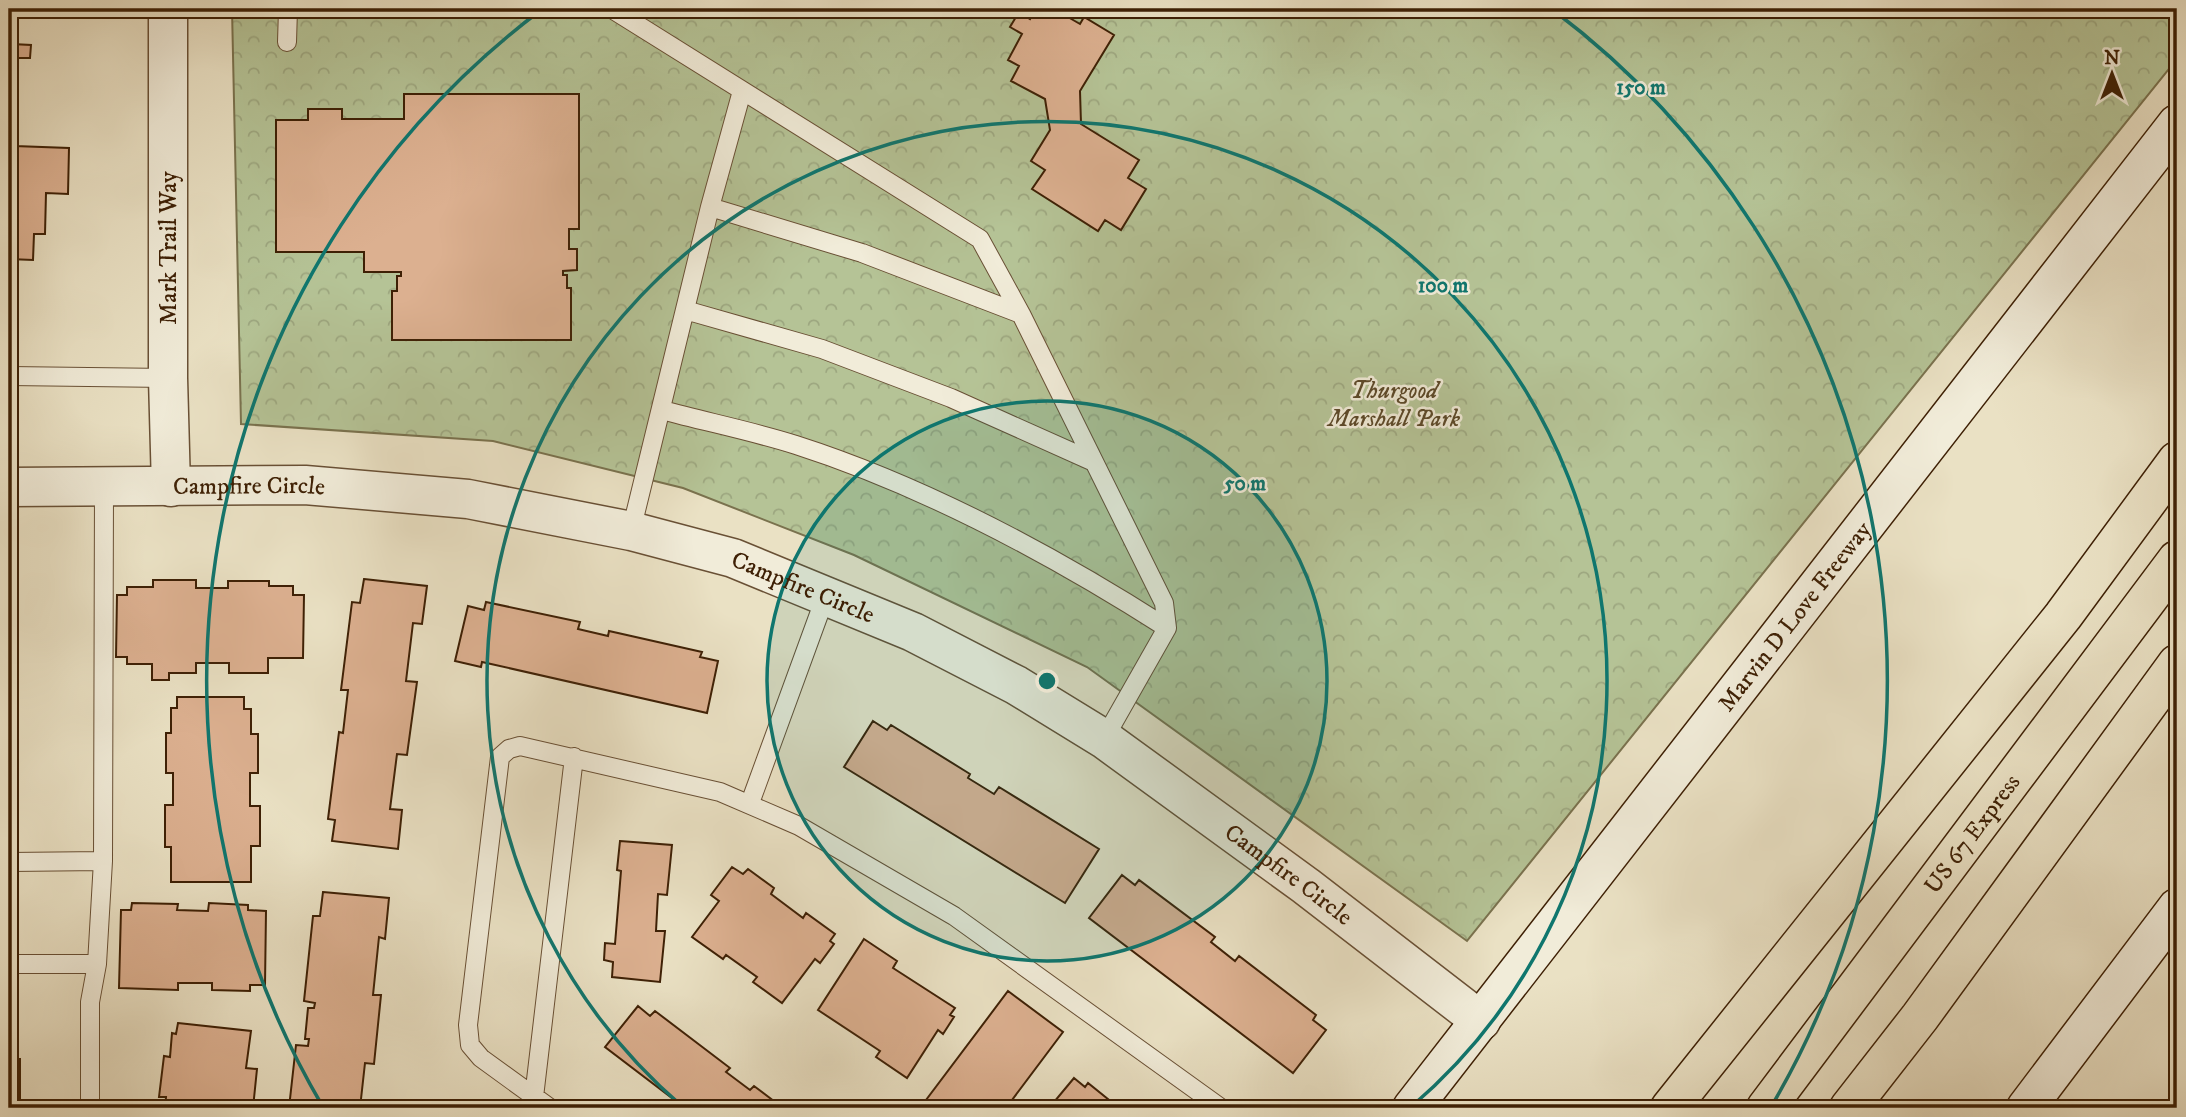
<svg xmlns="http://www.w3.org/2000/svg" width="2186" height="1117" font-family="'IM FELL DW Pica',serif">
<style>
.forest{fill:url(#forest-crowns);stroke:#7a724e;stroke-width:2}
.building{fill:#dcb090;stroke:#3e2005;stroke-width:2}
.lines{fill:none;stroke-linecap:round;stroke-linejoin:round}
.service-casing{stroke:#695035;stroke-width:20}
.tertiary-casing{stroke:#695035;stroke-width:41}
.secondary-casing{stroke:#3e2005;stroke-width:41}
.motorway-casing{stroke:#3e2005;stroke-width:41}
.service{stroke:#f1ecd9;stroke-width:18}
.tertiary{stroke:#f1ecd9;stroke-width:38}
.secondary{stroke:#f1ecd9;stroke-width:38}
.motorway{stroke:#eae1c4;stroke-width:38}
.ring{fill:none;stroke:#0f766e;stroke-width:3.5}
.labels{text-anchor:middle;stroke-width:5;stroke-linejoin:round;paint-order:stroke}
.street-label{font-size:24px;fill:#3e2005;stroke:#f1ecd9}
.park-label{font-size:24px;font-style:italic;fill:#5c4929;stroke:#f1ecd9}
.centre{fill:#0f766e;stroke:#f1ecd9;stroke-width:3.5}
.ring-label{font-size:21px;text-anchor:middle;font-weight:bold;fill:#0f766e;stroke:#f1ecd9;stroke-width:5;stroke-linejoin:round;paint-order:stroke}
</style>
<defs>
<pattern id="forest-crowns" width="20" height="18" patternUnits="userSpaceOnUse" patternTransform="scale(1.75)"><rect width="20" height="18" fill="#b5c396"/><path d="M2 6a3 3 0 1 1 6 0M12 15a3 3 0 1 1 6 0" fill="none" stroke="#9da780"/></pattern>
</defs>
<rect width="100%" height="100%" fill="#eae1c4"/>
<filter id="stains"><feTurbulence type="fractalNoise" baseFrequency=".00286" numOctaves="4"/><feColorMatrix values="0 0 0 0 .2 0 0 0 0 .09 0 0 0 0 .02 0 0 0 .5 -.17"/></filter>
<radialGradient id="worn" r=".72"><stop offset=".6" stop-color="#630" stop-opacity="0"/><stop offset="1" stop-color="#630" stop-opacity=".3"/></radialGradient>
<path class="forest" d="M232 9H2177V59L1467 941 1087 667 854 555 683 488 493 441 241 424Z"/>
<path class="building" d="M9 9H13L12 44 31 45 30 58H14L13 88H9Z
M1036 9H1054L1080 24 1084 17 1114 35 1080 91 1081 124 1139 160 1128 178 1146 189 1121 230 1105 220 1098 231 1032 189 1045 170 1031 161 1050 130 1045 99 1011 81 1019 66 1008 60 1022 34 1010 27 1019 12 1030 19Z
M404 94H579V229H569V249H577V270L563 271V275H567V288H571V340H392V291H397V276H401V272H364V252H276V120H308V109H342V119H404Z
M9 137H16L15 146 69 148 68 194 46 193 45 234H34L33 260 9 259Z
M364 579 427 586 422 624 413 623 406 681 417 682 407 755 397 754 390 809 402 810 398 849 332 841 335 820 328 819 339 732 343 733 348 690H341L352 602 360 603Z
M153 580H196V588H228V581H269V586H293V595H304L303 658H268V673H229V663H196V673H169V680H152V664H127V657H116L117 595H127V587H153Z
M486 602 580 622 578 629 608 636 609 631 702 652 700 657 718 661 707 713 482 662 481 667 455 661 468 606 484 610Z
M177 697H244V709H251V734H258V773H250V806H260V846H251V882H171V847H165V805H173V773H166V733H171V708H177Z
M873 721 887 730 891 725 970 774 968 778 994 794 999 787 1099 849 1065 903 844 767Z
M620 841 672 845 667 895 658 894 656 931H665L660 982 612 977 613 962 604 960 605 943 615 944 621 871 617 870Z
M732 867 743 874 748 869 774 888 771 894 803 918 806 913 835 934 830 941 834 944 820 963 815 959 782 1003 753 982 757 977 726 955 723 959 692 937 719 901 711 895Z
M1122 875 1135 885 1139 880 1215 937 1211 942 1235 961 1239 956 1316 1015 1313 1020 1326 1030 1293 1073 1089 918Z
M323 892 389 898 385 939 379 937 373 995H381L374 1064 365 1063 360 1108H289L296 1045 308 1046 309 1039H305L308 1008H314L315 1003 304 1001 313 916H320Z
M132 903 178 904 177 910 208 911 209 903 248 905V910L266 911 265 985H250V991L212 990V983H178V990L119 988 121 910H131Z
M864 939 897 961 893 968 955 1008 950 1015 954 1017 943 1034 938 1030 907 1078 876 1057 880 1051 818 1010Z
M1008 991 1063 1032 1006 1108H920Z
M638 1006 650 1016 655 1011 730 1068 726 1072 750 1090 754 1086 783 1108H685L605 1047Z
M178 1023 251 1031 246 1068 257 1069 253 1108H165L166 1097H159L164 1056 170 1057 172 1033 176 1034Z
M9 1033H11V1059H20V1100H11V1108H9Z
M1074 1078 1085 1087 1088 1083 1119 1108H1049Z"/>
<g class="lines">
<g class="service-casing">
<path id="service" d="M612 9 980 239 1021 314 1164 603 1167 628 1104 739
M287 42 288 9
M710 207 862 253 1021 314
M685 310 822 349 951 398 1094 462
M9 376 168 378
M662 410C706 422 752 431 796 445 927 487 1051 554 1167 628
M631 531 710 207 742 91
M750 803 826 595
M9 862 103 861
M9 964H97
M534 1097 574 757
M90 1108V1002L97 964 103 861 104 488
M550 1108 481 1058 470 1045 468 1025 500 757 509 749 520 746 720 792 799 826 954 916 1221 1108"/>
</g>
<g class="tertiary-casing">
<g id="tertiary">
<path d="M168 9V378L171 487"/>
<path id="s1" d="M9 487 305 485 468 499 631 531 733 558 913 632 1016 685 1104 739 1306 886 1481 1021"/>
</g>
</g>
<g class="secondary-casing">
<g id="secondary">
<path id="s2" d="M1412 1108 2177 124"/>
<path d="M2026 1108 2177 908"/>
</g>
</g>
<g class="motorway-casing">
<g id="motorway">
<path d="M1670 1108 2063 616 2177 461"/>
<path id="s3" d="M1766 1108 2177 560"/>
<path d="M1849 1108 1920 1017 2177 664"/>
</g>
</g>
<use href="#service" class="service"/>
<use href="#tertiary" class="tertiary"/>
<use href="#secondary" class="secondary"/>
<use href="#motorway" class="motorway"/>
</g>
<circle cx="1047" cy="681" r="280" fill="#0f766e" fill-opacity=".12"/>
<g class="ring">
<circle cx="1047" cy="681" r="280"/>
<path d="M683 1107A560 560 0 1 1 1411 1107"/>
<path d="M323 1107A840 840 0 0 1 541 10M1553 10A840 840 0 0 1 1771 1107"/>
</g>
<g class="labels">
<g class="street-label">
<text transform="translate(168 248) rotate(-90)" y="8">Mark Trail Way</text>
<text dy="8" stroke="none"><textPath href="#s1" startOffset="240">Campfire Circle</textPath></text>
<text dy="8" stroke="none"><textPath href="#s1" startOffset="807">Campfire Circle</textPath></text>
<text dy="8" stroke="none"><textPath href="#s2" startOffset="623">Marvin D Love Freeway</textPath></text>
<text dy="8" stroke="none"><textPath href="#s3" startOffset="343">US 67 Express</textPath></text>
<text dy="8" stroke="none"><textPath href="#s1" startOffset="1374">Campfire Circle</textPath></text>
</g>
<g class="park-label">
<text x="1394" y="398">Thurgood<tspan x="1394" dy="28">Marshall Park</tspan></text>
</g>
</g>
<circle cx="1047" cy="681" r="10" class="centre"/>
<g class="ring-label">
<text x="1641" y="94">150 m</text>
<text x="1443" y="292">100 m</text>
<text x="1245" y="490">50 m</text>
</g>
<rect width="2186" height="1117" fill="none" stroke="#eae1c4" stroke-width="35"/>
<rect x="10" y="10" width="2165" height="1096" fill="none" stroke="#3e2005" stroke-width="3.5"/>
<rect x="18" y="18" width="2151" height="1082" fill="none" stroke="#3e2005" stroke-width="2"/>
<g transform="translate(2112 74)" stroke="#f1ecd9" stroke-width="5" paint-order="stroke">
<path d="M0-5L12 26L0 18L-12 26Z" fill="#3e2005"/>
<text y="-10" font-size="19" font-weight="bold" text-anchor="middle" fill="#3e2005">N</text>
</g>
<rect width="100%" height="100%" filter="url(#stains)"/>
<rect width="100%" height="100%" fill="url(#worn)"/>
</svg>
